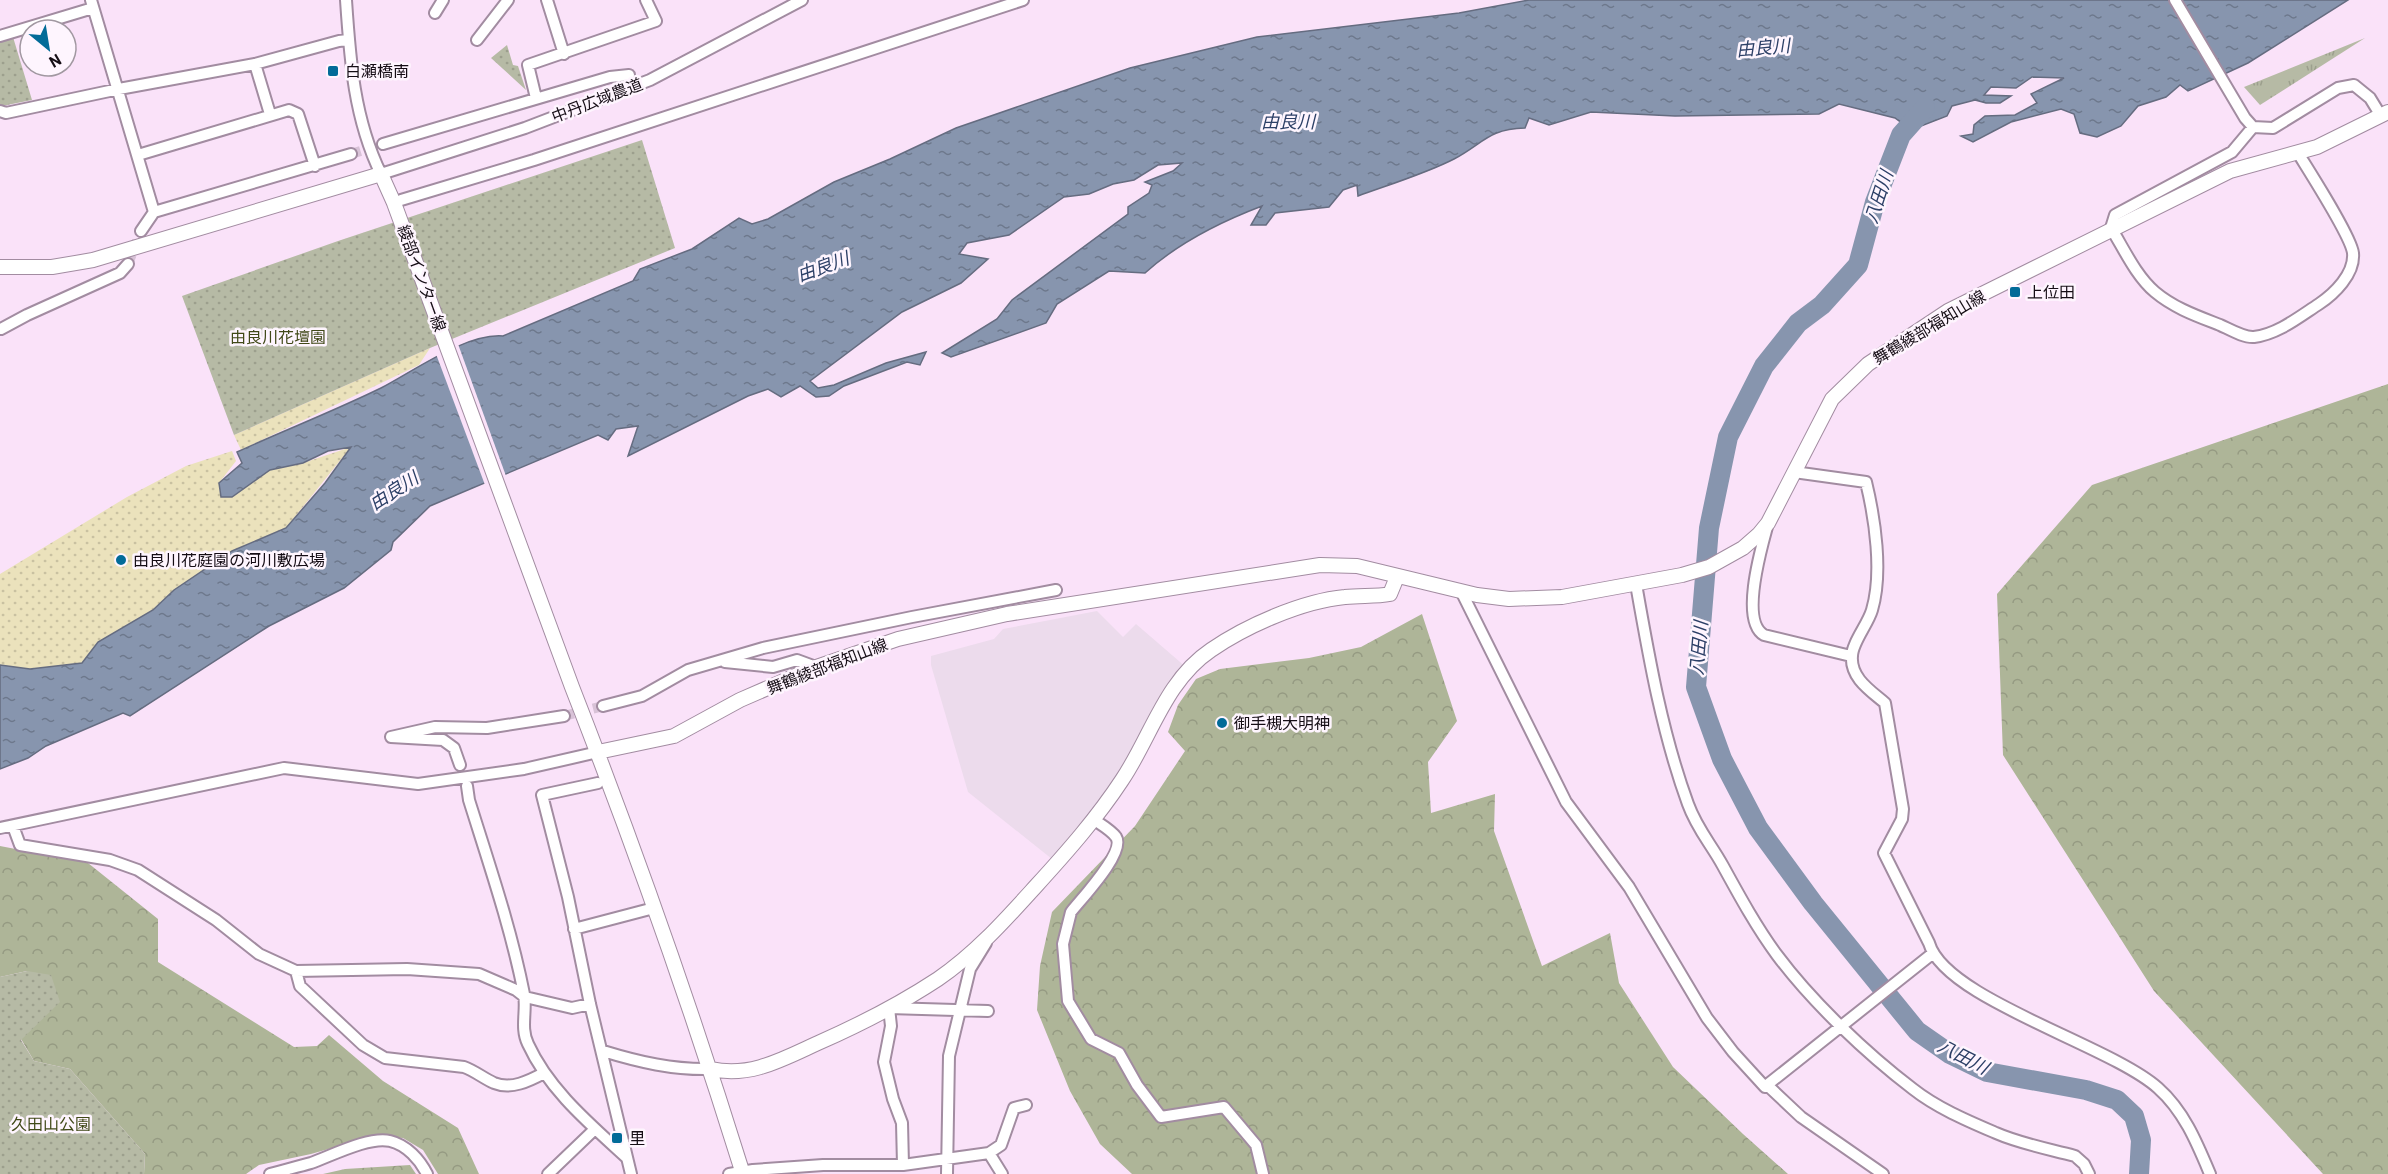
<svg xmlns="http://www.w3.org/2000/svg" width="2388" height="1174" font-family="Barlow,'Noto Sans JP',sans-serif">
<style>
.industrial{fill:#ecdbec}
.grass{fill:url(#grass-tufts)}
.forest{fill:url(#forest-crowns)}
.sand{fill:url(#sand-dots)}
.park{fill:url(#park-dots)}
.water{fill:url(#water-ripples);stroke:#656c80;stroke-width:1.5}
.pier{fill:#fae2f9}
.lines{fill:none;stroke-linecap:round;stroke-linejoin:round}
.river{stroke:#8795ae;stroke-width:20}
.minor-tunnel{stroke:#d8c2d7;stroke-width:10;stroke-dasharray:10 5;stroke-linecap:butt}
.minor-casing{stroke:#a28ca1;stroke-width:14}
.major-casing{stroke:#a28ca1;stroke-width:16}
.minor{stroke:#fff;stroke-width:10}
.major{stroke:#fff;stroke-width:14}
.poi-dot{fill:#026b98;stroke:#fef5fe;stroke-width:2}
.labels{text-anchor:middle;stroke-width:5;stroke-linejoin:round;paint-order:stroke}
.poi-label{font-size:16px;fill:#150d15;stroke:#fef5fe;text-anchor:start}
.street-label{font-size:16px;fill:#150d15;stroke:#fef5fe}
.park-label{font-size:16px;fill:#414918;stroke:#fef5fe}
.water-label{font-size:18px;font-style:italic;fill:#2d4067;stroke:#fef5fe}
</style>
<defs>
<pattern id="grass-tufts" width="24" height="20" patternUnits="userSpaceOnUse" patternTransform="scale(1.5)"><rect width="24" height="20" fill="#b6baa5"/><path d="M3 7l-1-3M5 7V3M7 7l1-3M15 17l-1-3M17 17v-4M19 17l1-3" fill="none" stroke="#9c9f8d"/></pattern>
<pattern id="forest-crowns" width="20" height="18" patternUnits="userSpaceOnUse" patternTransform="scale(1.5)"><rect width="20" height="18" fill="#aeb598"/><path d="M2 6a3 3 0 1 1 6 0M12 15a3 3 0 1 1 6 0" fill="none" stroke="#959a82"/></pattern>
<pattern id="sand-dots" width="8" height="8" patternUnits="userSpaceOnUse" patternTransform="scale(1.5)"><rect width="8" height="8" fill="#ebe2bc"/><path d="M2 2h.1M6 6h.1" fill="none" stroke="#c9c1a1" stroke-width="1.8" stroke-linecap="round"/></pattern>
<pattern id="park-dots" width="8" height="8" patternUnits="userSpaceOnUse" patternTransform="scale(1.5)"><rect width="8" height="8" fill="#b6baa5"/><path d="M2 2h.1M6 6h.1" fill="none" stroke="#9c9f8d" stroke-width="1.8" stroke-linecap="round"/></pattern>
<pattern id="water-ripples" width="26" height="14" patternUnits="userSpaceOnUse" patternTransform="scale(1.5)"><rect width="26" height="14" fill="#8795ae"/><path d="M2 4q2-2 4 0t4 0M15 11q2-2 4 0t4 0" fill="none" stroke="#6d788c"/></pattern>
</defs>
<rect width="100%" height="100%" fill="#fae2f9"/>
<path class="industrial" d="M1097 611 1123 637 1136 624 1187 668 1121 774 1052 859 968 792 931 665V656L994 639 1003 629Z"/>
<path class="grass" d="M2365 38 2260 105 2244 87Z"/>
<path class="forest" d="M2388 384V1174H2323L2154 991 2003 755 1997 594 2092 485Z
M1422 614 1457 721 1428 762 1431 813 1495 794 1494 831 1542 966 1610 933 1619 983 1673 1067 1743 1134 1788 1174H1132L1100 1144 1070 1091 1037 1010 1040 966 1052 912 1135 826 1185 751 1168 732 1178 705 1196 679 1220 669 1309 658 1361 647Z
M0 846 88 863 158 919V962L294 1047 317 1046 329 1035 383 1081 458 1128 479 1174H438L423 1150 403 1138 374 1136 311 1154 259 1165 246 1174H144L145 1154 70 1069 34 1061 21 1039 27 971 0 977Z
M410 1165 416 1174H323L345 1169Z"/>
<path class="sand" d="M430 348 419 365 241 450 234 435Z
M351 447 286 528 232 551 174 590 153 610 98 642 82 663 30 669 0 665V574L127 497 186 466 232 451 236 461 219 483 255 481 270 470 303 463Z"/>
<path class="park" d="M13 37 32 100 2 106 0 104V41Z
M507 45 513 65 518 66 526 90 491 58Z
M642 140 675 248 430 348 234 435 182 296 338 241Z
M27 971 51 975 60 1002 21 1040 34 1061 70 1069 145 1154 144 1174H0V977Z"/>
<path class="water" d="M1529 0H2348L2248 63 2188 91 2180 85 2166 97 2138 106 2121 126 2097 137 2080 133 2074 114 2061 109 2011 122 1973 142 1961 136 1973 134 1974 125 1985 116 2015 115 2037 103 2031 94 2064 78 2032 77 2016 88 1991 87 1984 95 2011 96 2000 103H1986L1975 100 1952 106 1947 116 1911 130 1895 118 1839 104 1819 114 1675 116 1591 112 1549 125 1529 118 1525 128C1488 129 1484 143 1454 159 1427 173 1388 185 1358 196L1357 185 1343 190 1329 207 1275 213 1266 225H1251L1262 206C1220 222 1178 243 1145 273L1109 271 1057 304 1046 323 951 357 942 353 997 319 1012 300 1128 214V207L1149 193 1152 185 1145 182 1173 171 1182 163 1158 165 1134 180 1113 184 1089 194 1064 197 1009 235 967 243 959 254 988 259 961 283 902 312 810 381 818 388 834 385 886 363 926 352 920 365 907 362 844 386 829 396 816 397 800 386 781 397 768 389 748 396 628 456 638 426 616 429 608 440 598 435 430 506 393 542 391 550 344 588 269 626 130 716 123 713 46 746 28 758 0 769V665L30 669 82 663 98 642 153 610 174 590 232 551 286 528 325 483 351 447 328 451 303 463 270 470 232 497H221L219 483 242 463 237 452C285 430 334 411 381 388 414 371 466 333 503 336L633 281 640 269 692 249 739 218 752 224 768 219 834 182 890 159 956 128 1130 68 1257 37 1459 13Z"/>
<path class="pier" d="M458 344 506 476 485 485 436 354Z"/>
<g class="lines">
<path class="river" d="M1925 108 1901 135 1875 202 1858 265 1822 305 1798 323 1764 366 1728 437 1709 528 1696 687 1722 759 1758 828 1813 903 1917 1031 1950 1054 1987 1072 2086 1090 2117 1100 2134 1116 2141 1140 2139 1174"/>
<path class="minor-tunnel" d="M351 154 383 144
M128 264 141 231
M564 716 603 706"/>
<g class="minor-casing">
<path id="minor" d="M91 0 154 212
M346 0C350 60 354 119 381 174L525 128 650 80 802 0
M547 0 564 54
M2175 0 2245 118 2253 127 2273 128 2338 88 2354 85 2370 98 2381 116
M435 13 443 0
M0 36 93 8
M477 40 508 0
M255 64 270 114
M536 98 528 65 656 21 646 0
M0 111 6 113 119 89 255 64 339 41 348 40
M2253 127 2232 152 2115 215 2111 228C2124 249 2136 276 2155 292 2174 308 2197 316 2220 325 2229 329 2244 338 2254 337 2278 334 2299 317 2319 304 2334 294 2355 274 2353 253 2351 236 2309 171 2298 153
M383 144 610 77 629 75
M138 155 289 110 298 114 315 166
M401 200 534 160 1023 0
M141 231 154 212 351 154
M1 329 27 315 120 273 128 264
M1794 472 1866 482C1875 519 1883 573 1872 610 1868 624 1852 643 1852 656 1850 678 1871 691 1885 703L1903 809 1902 819 1884 853 1929 943C1945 999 2110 1045 2158 1088 2184 1111 2197 1143 2210 1174
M1767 527C1761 549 1740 621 1764 635L1851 656
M1636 584C1649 658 1662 733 1688 804 1697 829 1711 844 1723 866 1740 897 1757 928 1777 955 1812 1002 1867 1054 1913 1089 1937 1108 1968 1121 1996 1133 2021 1144 2049 1149 2075 1156L2084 1164 2089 1174
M1462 593 1566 802 1629 887 1707 1018 1733 1052 1765 1087 1767 1085 1801 1117 1883 1174
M725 662 773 667 797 660 816 667
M603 706 642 696 688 670 763 648 912 617 1056 590
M460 765 454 748 443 740 391 737 435 727 487 728 564 716
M598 783 542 795 568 897 590 1004 631 1174
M467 786 469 800C489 864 511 928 524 994 527 1011 520 1028 528 1044 549 1090 590 1124 627 1158
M1093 819C1100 824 1111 830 1116 837 1126 852 1082 898 1071 912L1063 944 1068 1001 1091 1039 1119 1053 1137 1085 1161 1117 1224 1107 1256 1145 1263 1174
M13 826 20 845 110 860 138 870 216 920 259 954 296 971 407 969 479 974 516 990 525 997 572 1008 590 1004
M0 828 284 768 418 784 524 769 598 752
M574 929 654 908
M296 971 300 986 363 1045 385 1058 464 1067C475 1071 483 1078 494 1083 511 1090 529 1081 544 1073
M603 1051C639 1062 673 1070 711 1069
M1767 1085 1932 954
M989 1153 1002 1174
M903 1165 902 1123 893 1099 884 1062 891 1026 889 1008 988 1011
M270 1174C284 1170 297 1167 311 1163 331 1156 369 1136 390 1141 407 1145 420 1160 427 1174
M548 1174 595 1129
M729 1174 753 1170 823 1165H903L989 1153 1001 1145 1014 1108 1026 1105
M947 1174 949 1056 970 969 986 943"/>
</g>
<g class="major-casing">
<path id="major" d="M0 267H52L93 260 381 174 394 203 572 687C635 848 692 1010 743 1174
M598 752 674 736 740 700 816 667 898 639 1007 614 1320 565 1357 566 1477 595 1509 599 1562 597 1682 575 1709 567 1743 548 1759 534 1768 523 1832 399 1868 364 1948 311 2230 171 2317 147 2388 112
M711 1069C750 1078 783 1059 818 1043 859 1025 900 1004 938 979 976 953 1006 919 1036 886 1067 852 1097 818 1122 780 1151 737 1165 681 1211 650 1246 626 1302 601 1345 597 1360 595 1375 597 1390 594L1397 577"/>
</g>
<use href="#minor" class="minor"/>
<use href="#major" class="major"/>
</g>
<g class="poi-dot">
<rect x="327" y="65" width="12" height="12" rx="3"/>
<rect x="2009" y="286" width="12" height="12" rx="3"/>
<circle cx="121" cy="560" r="6"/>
<circle cx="1222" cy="723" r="6"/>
<rect x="611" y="1132" width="12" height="12" rx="3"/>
</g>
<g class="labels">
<g class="poi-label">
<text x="345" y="77">白瀬橋南</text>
<text x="2027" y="298">上位田</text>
<text x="133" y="566">由良川花庭園の河川敷広場</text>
<text x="1234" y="729">御手槻大明神</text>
<text x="629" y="1144">里</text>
</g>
<g class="street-label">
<text transform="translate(597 100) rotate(-21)" y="6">中丹広域農道</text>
<text transform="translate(422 278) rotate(70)" y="6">綾部インター線</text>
<text transform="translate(1929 327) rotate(-31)" y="6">舞鶴綾部福知山線</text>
<text transform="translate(827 666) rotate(-21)" y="6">舞鶴綾部福知山線</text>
</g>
<g class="park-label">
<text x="278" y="343">由良川花壇園</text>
<text x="51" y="1130">久田山公園</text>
</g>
<g class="water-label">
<text transform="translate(1763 48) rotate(-5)" y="6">由良川</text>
<text x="1288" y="128">由良川</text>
<text transform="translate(1879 197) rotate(-72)" y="6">八田川</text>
<text transform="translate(823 267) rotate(-20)" y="6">由良川</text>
<text transform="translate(394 491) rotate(-33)" y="6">由良川</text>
<text transform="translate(1699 648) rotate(-85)" y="6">八田川</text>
<text transform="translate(1963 1057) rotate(27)" y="6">八田川</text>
</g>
</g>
<g transform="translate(48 48) rotate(150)"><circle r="28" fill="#fef5fe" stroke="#a198a1" stroke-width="1.5"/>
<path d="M0-4.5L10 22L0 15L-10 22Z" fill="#026b98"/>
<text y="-9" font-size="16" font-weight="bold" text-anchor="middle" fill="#150d15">N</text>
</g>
</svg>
